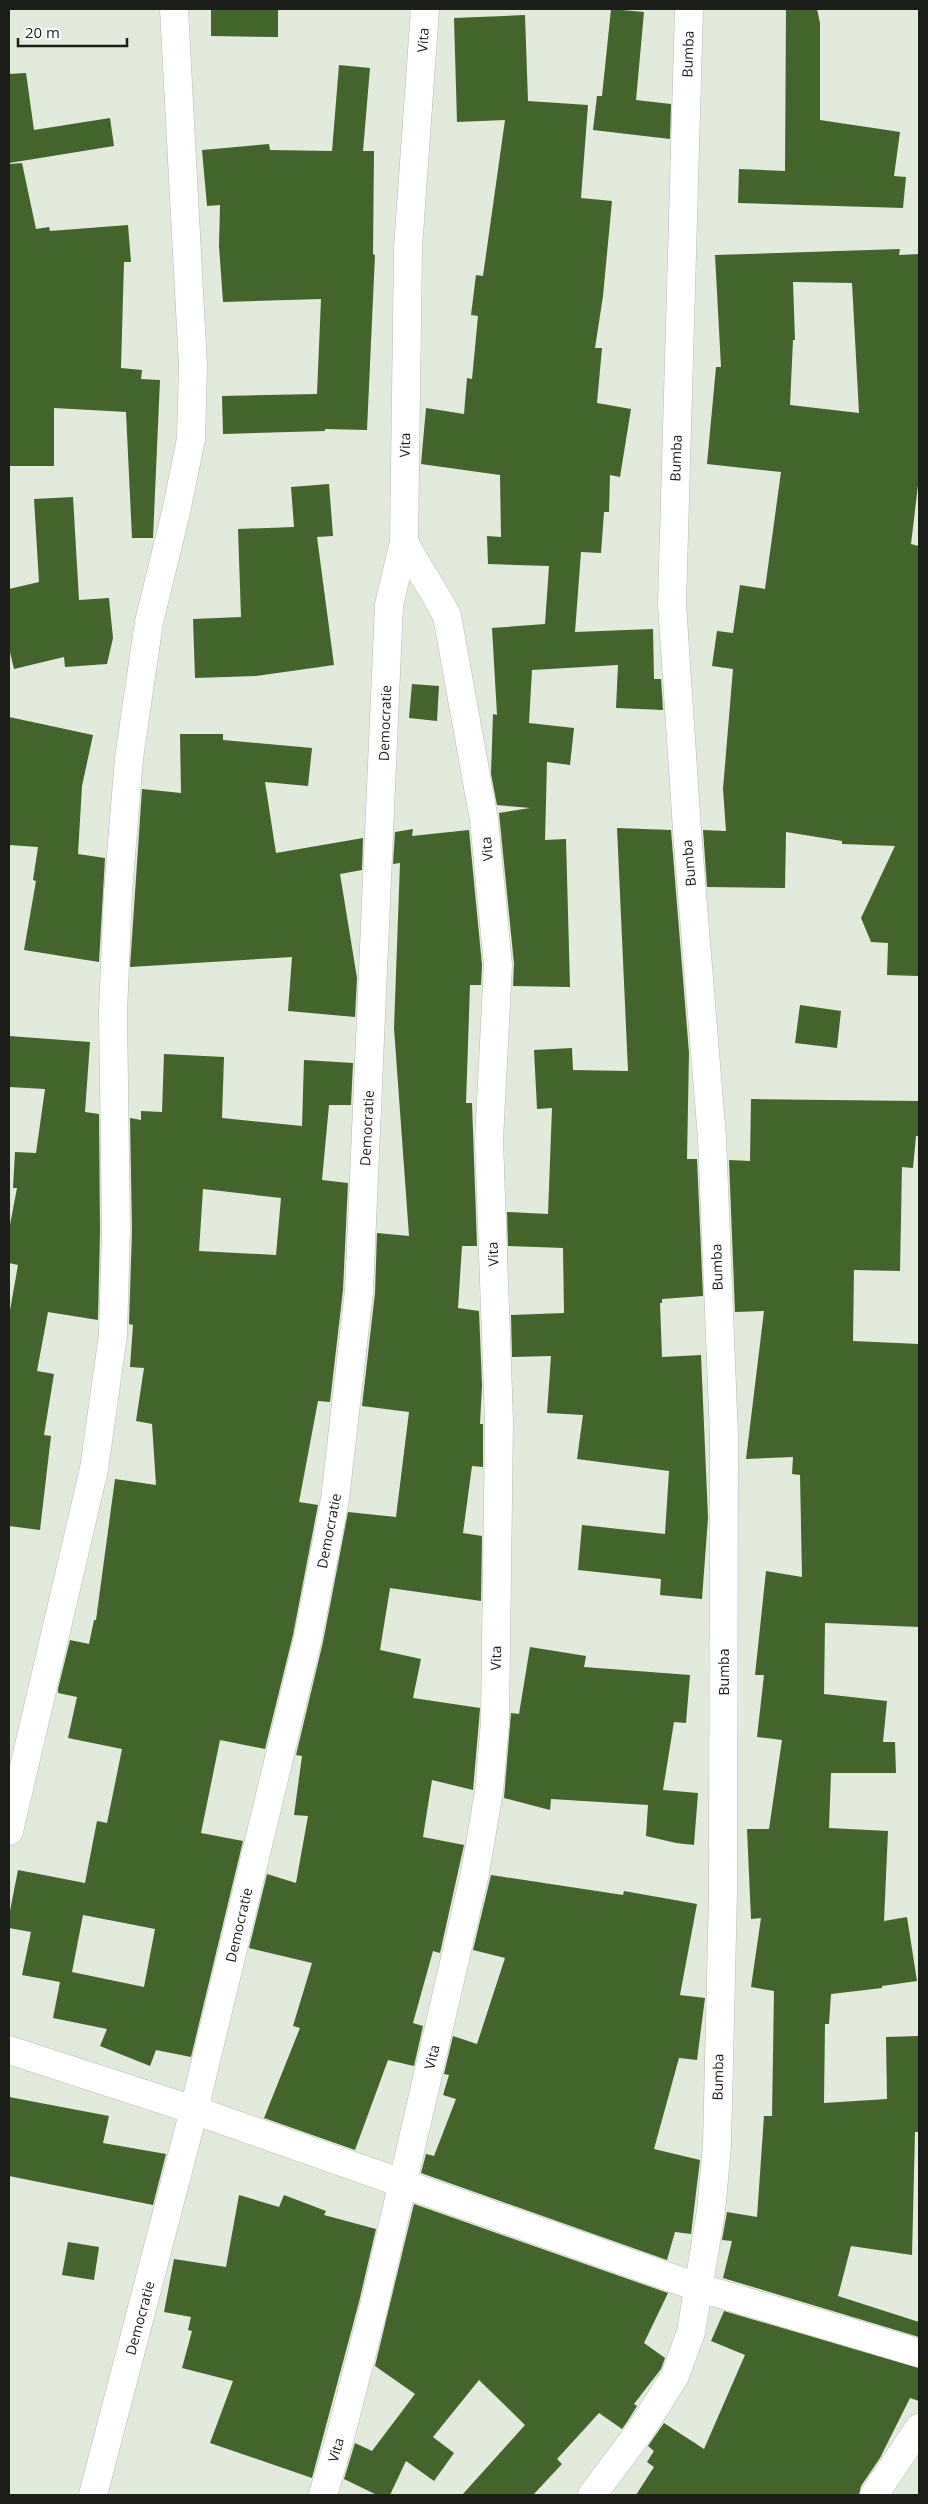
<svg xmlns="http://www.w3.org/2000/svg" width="928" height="2504" font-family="'Open Sans',sans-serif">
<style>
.building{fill:#43652b;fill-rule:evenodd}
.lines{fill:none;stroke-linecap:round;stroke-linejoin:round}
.minor-casing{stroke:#b4bdaf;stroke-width:29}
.minor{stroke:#fff;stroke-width:28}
.labels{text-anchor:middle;stroke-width:5;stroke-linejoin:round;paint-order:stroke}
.street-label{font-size:14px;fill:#1b1e19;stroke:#fff}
</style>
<rect width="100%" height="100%" fill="#e1eadb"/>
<path class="building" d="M211 9H278V37L211 36Z
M611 9 644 12 636 100 671 104 670 139 593 130 597 96H602Z
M786 9H817L820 23V120L900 132 894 176 906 177 903 208 738 203 739 169 785 171Z
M525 15 528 101 588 105 581 198 612 201 603 296 595 348H602L597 403 631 409 620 477 610 475 609 512H604L601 553 581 552 575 632 653 629 654 679H661L663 710 616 708 618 665 532 670 529 723 574 728 570 765 547 762 545 840 566 839 570 987 513 986 514 964 499 813 530 808 497 805 491 774 493 714 497 715 492 628 545 624 549 566 488 564 487 536 501 537 500 475 421 464 426 408 464 414 467 378 472 379 478 316 471 315 476 275 483 276 505 120 457 122 454 18Z
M339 65 370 68 363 151H374L373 254 375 255 367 430 325 429V431L223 434 222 396 317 394 321 299 223 302 219 246 220 205 207 206 202 150 269 144 270 150 332 151Z
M26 73 34 130 110 118 114 146 9 163V74Z
M22 163 36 229 49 227 50 231 128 225 131 262H124L121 368 142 370 141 379 160 380 153 538H132L126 412 54 408V466H9V164Z
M900 249 899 255 919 254V477L911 544 919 546 918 976 887 975 888 943 871 942 861 918 895 846 842 844V841L786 832 785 888 707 887 703 830 726 831 723 789 733 669 712 666 717 631 733 633 740 585 765 589 781 472 707 464 716 367H721L715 255ZM793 282 852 283 859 413 790 405 793 340H795Z
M329 484 333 536 317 537 334 665 256 676 195 678 193 619 241 617 238 529 294 527 291 487Z
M73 497 79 600 109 598 113 638 107 664 65 667 64 657 14 669 9 648V589L39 582 34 499Z
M412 684 439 686 437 721 409 718Z
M9 717 93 735 82 786 78 854 105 858 99 962 24 950 36 881 33 880 38 847 9 845Z
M180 734H223V740L312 748 308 786 265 782 276 853 363 838 362 870 340 874 357 978 355 1017 288 1011 292 957 130 967 142 789 181 793Z
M617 828 671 830 689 1053 687 1159H697L703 1296 662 1299V1303H660L662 1357 701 1355 708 1518 702 1599 660 1595 661 1579 578 1570 582 1525 665 1534 669 1471 577 1459 583 1415 547 1413 551 1356 512 1357 511 1315 564 1313 563 1248 508 1246 507 1212 548 1214 552 1108 537 1109 534 1050 572 1048 573 1070 628 1071Z
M413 829 412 836 469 830 482 965 481 985H470L466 1103H472L477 1246H462L458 1308 479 1311 482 1385 480 1424H483V1467L472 1466 463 1533 482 1536 481 1601 390 1588 380 1650 421 1659 413 1698 480 1708 479 1721 473 1790 432 1780 423 1837 464 1845 440 1953 433 1951 413 2023 423 2026 414 2066 388 2060 355 2150 264 2118 300 2028 293 2026 312 1963 249 1948 267 1874 296 1883 308 1816 294 1815 302 1756 296 1755 323 1642 348 1512 396 1517 409 1412 362 1406 375 1293 377 1233 409 1236 394 1028 400 863 393 864 395 832Z
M800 1005 841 1011 837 1048 795 1043Z
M9 1036 90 1042 85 1112 99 1114 100 1231 98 1320 48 1312 37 1371 54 1374 44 1435 51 1436 40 1530 9 1526V1316L18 1265 9 1263V1230L17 1188H13L15 1152 36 1153 45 1089 9 1087Z
M164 1054 224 1057 222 1118 302 1126 304 1060 353 1063 351 1105H329L322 1180 348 1183 343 1290 330 1402 318 1401 299 1502 318 1505 293 1635 265 1749 220 1740 201 1833 243 1841 191 2057 156 2050 150 2066 100 2046 107 2029 53 2018 60 1982 22 1975 31 1932 9 1928V1916L18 1870 85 1883 97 1821 107 1823 122 1749 68 1738 77 1697 58 1693V1689L70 1640 89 1644 94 1620H96L115 1479 156 1485 152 1424 136 1421 144 1368 130 1367 133 1325 129 1324 132 1231 130 1118 141 1120V1111L162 1112ZM203 1189 281 1198 276 1255 199 1251ZM83 1915 155 1929 144 1987 72 1972Z
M751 1099 919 1101V1136H916L913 1168 902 1167 900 1271 854 1270 853 1341 919 1344V1627L825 1623 824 1694 887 1701 883 1742H895L896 1773H831L829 1828 888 1831 884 1921 907 1917 917 1981 882 1986V1988L831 1994 829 2024H825L824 2103 887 2099 886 2037 919 2036V2132H915L912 2255 851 2246 838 2296 919 2322V2337L723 2278 732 2241 722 2240 727 2212 757 2217 764 2116H772L774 1991 751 1987 761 1918 751 1919 747 1829H769L782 1740 757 1737 764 1675H755L766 1571 802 1577 800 1475 792 1474 793 1457 746 1459 764 1311 735 1312 729 1160 750 1161Z
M530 1647 586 1656 584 1667 690 1675 686 1723 674 1722 663 1790 698 1793 694 1845 676 1843 646 1836 648 1805 551 1799 550 1810 504 1798 511 1713 519 1714Z
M491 1875 623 1895 624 1891 697 1904 680 1995 705 1998 697 2060 679 2058 654 2149 700 2160 691 2234 675 2232 667 2260 421 2173 426 2154 434 2156 456 2099 443 2095 449 2075 444 2074 453 2036 477 2044 505 1958 473 1950Z
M9 2097 109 2116 103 2143 166 2154 153 2205 9 2176Z
M239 2195 279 2207 284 2195 326 2211 324 2215 376 2229 359 2302 312 2478 210 2443 233 2381 182 2368 192 2331 188 2330 191 2317 164 2312 174 2259 226 2267Z
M414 2204 668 2293 644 2343 665 2358 661 2369 634 2404 637 2406 627 2422 622 2429 599 2413 557 2459 562 2464 533 2495H462L525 2425 479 2380 433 2437 454 2453 434 2481 406 2461 390 2495H377L344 2479 355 2443 372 2451 415 2394 375 2366Z
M68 2242 99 2247 94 2280 62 2275Z
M724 2311 919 2368V2401L910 2398 880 2458 861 2486 859 2495H636L654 2467 647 2462 654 2451 648 2446 664 2423 704 2449 745 2355 711 2341Z"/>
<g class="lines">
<g class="minor-casing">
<path id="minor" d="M9 1831 94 1469 113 1335 116 1231 113 1012 118 892 129 758 149 622 176 512 191 439 193 366 174 9
M9 2050 194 2110 700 2288 919 2353
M93 2495 194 2110 308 1638 335 1499 359 1291 389 605 404 542
M323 2495 341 2434 374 2306 475 1873 489 1791 495 1722 499 1421 489 1140 498 965 484 820 447 616C434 590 417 567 404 542L408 248 425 9
M592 2495 640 2431 675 2376 691 2332 711 2211 717 2146 723 1892 724 1436 712 1138 688 844 672 604 689 9
M874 2495 919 2428"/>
</g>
<use href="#minor" class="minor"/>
</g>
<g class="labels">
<g class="street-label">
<text transform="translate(423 40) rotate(-86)" y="5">Vita</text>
<text transform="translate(688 54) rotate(-88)" y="5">Bumba</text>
<text transform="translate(405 445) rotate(-89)" y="5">Vita</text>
<text transform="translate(676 458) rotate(-88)" y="5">Bumba</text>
<text transform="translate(385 723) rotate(-88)" y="5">Democratie</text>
<text transform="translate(487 849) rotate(-95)" y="5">Vita</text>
<text transform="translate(689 863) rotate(-95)" y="5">Bumba</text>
<text transform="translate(367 1128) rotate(-87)" y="5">Democratie</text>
<text transform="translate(493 1254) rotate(-92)" y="5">Vita</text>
<text transform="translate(717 1267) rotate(-92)" y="5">Bumba</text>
<text transform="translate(329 1531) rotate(-79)" y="5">Democratie</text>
<text transform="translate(496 1658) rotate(-89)" y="5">Vita</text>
<text transform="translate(724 1672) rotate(-90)" y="5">Bumba</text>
<text transform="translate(239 1925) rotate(-77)" y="5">Democratie</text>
<text transform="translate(432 2057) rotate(-77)" y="5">Vita</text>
<text transform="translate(718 2077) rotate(-89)" y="5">Bumba</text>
<text transform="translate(140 2318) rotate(-75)" y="5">Democratie</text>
<text transform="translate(336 2450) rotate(-73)" y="5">Vita</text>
</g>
</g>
<rect width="928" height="2504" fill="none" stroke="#1b1e19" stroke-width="20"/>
<path d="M18 38v8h109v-8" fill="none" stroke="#1b1e19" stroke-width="2.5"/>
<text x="25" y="38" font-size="15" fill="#1b1e19" stroke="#ffffff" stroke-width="4" paint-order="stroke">20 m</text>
</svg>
